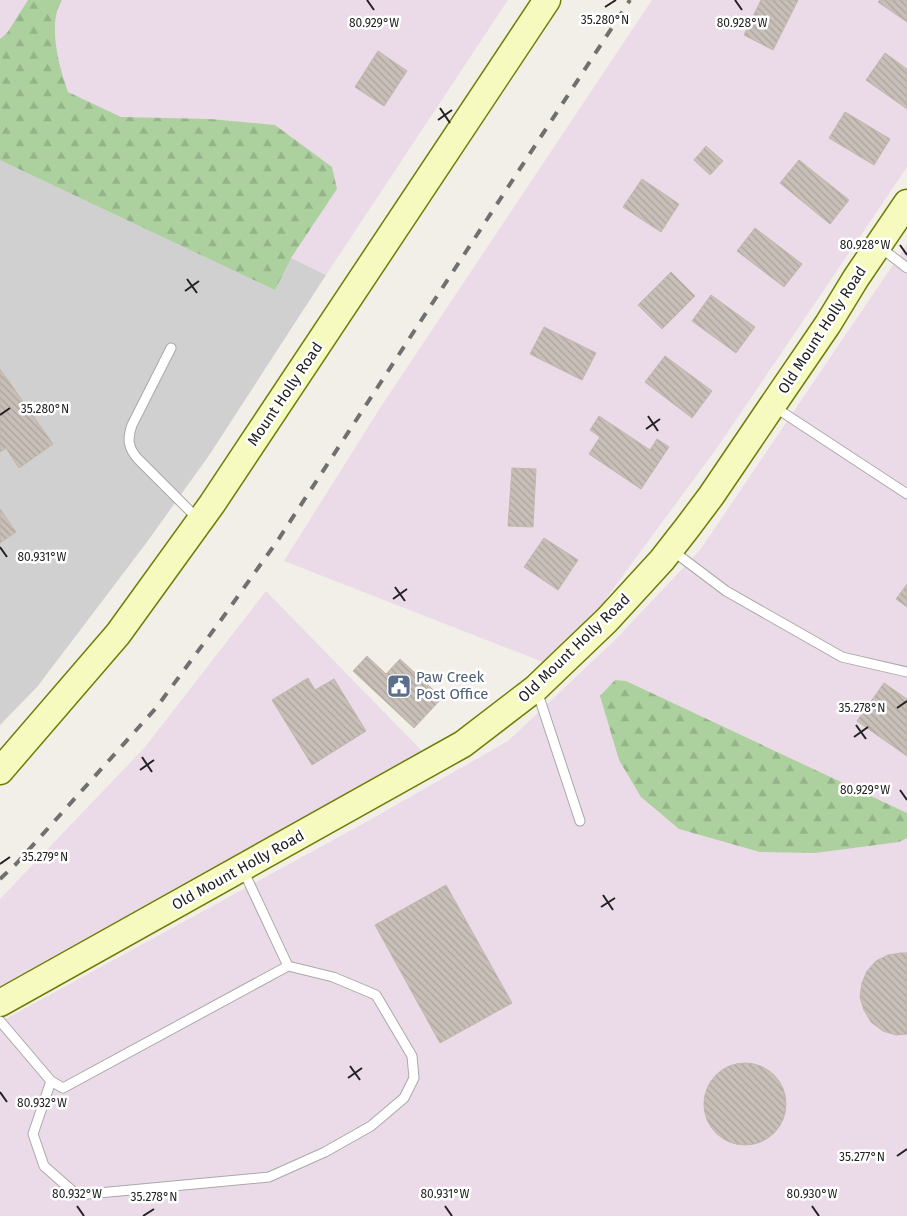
<svg xmlns="http://www.w3.org/2000/svg" width="907" height="1216" font-family="'Fira Sans',sans-serif">
<style>
.industrial{fill:#ebdbe8}
.religious{fill:#d0d0d0}
.forest{fill:url(#forest-firs)}
.building{fill:url(#building-back-hatch);stroke:#c4b6ab}
.lines{fill:none;stroke-linecap:round;stroke-linejoin:round}
.lane-casing{stroke:#a9a9a9;stroke-width:11}
.secondary-casing{stroke:#707d05;stroke-width:29}
.lane{stroke:#fff;stroke-width:9}
.secondary{stroke:#f7fabf;stroke-width:26}
.rail{stroke:#707070;stroke-width:4;stroke-dasharray:10 10;stroke-linecap:butt}
.ticks{fill:none;stroke:#222;stroke-width:2}
.labels{text-anchor:middle;stroke-width:5;stroke-linejoin:round;paint-order:stroke}
.street-label{font-size:15px;fill:#222;stroke:#fff}
.service-label{font-size:15px;fill:#4e5e75;stroke:#fff;text-anchor:start}
.ticks-label{font-size:12px;text-anchor:middle;fill:#222;stroke:#fff;stroke-width:5;stroke-linejoin:round;paint-order:stroke}
</style>
<defs>
<pattern id="forest-firs" width="22" height="20" patternUnits="userSpaceOnUse" patternTransform="scale(1.25)"><rect width="22" height="20" fill="#add19e"/><path d="M5 1l3.5 6h-7zM16 11l3.5 6h-7z" fill="#95b388"/></pattern>
<pattern id="building-back-hatch" width="6" height="6" patternUnits="userSpaceOnUse" patternTransform="scale(1.25)"><rect width="6" height="6" fill="#c7bfb8"/><path d="M-1 5l2 2M0 0l6 6M5-1l2 2" fill="none" stroke="#aba49e"/></pattern>
</defs>
<rect width="100%" height="100%" fill="#f2efe9"/>
<path class="industrial" d="M0 0H508L326 275 0 116Z
M652 0H907V167L719 445 599 608 543 662 284 561 380 408Z
M907 244V1216H0V1022L368 821 508 741 615 640 700 550Z
M266 591 422 751 0 989V899L145 747Z"/>
<path class="religious" d="M0 116 326 275 210 454 147 542 37 687 0 725Z"/>
<path class="forest" d="M28 0H62C47 24 59 66 68 92L121 117 210 119 275 125 332 167 337 189 291 258 275 290 0 160V39L7 33Z
M615 680 626 681 907 813V838L899 842 815 853 760 852 679 829 641 797 619 760 600 696Z"/>
<path class="building" d="M761 0H798L773 50 744 35Z
M880 0H907V22L878 2Z
M378 51 407 71 384 106 355 87Z
M885 53 907 69V109L866 80Z
M845 112 890 139 874 165 829 138Z
M706 146 723 161 710 175 694 160Z
M799 160 849 200 830 224 780 183Z
M642 179 679 204 661 232 623 207Z
M755 228 802 264 784 287 737 251Z
M671 272 695 296 662 329 638 305Z
M711 295 755 327 736 353 692 321Z
M544 327 596 353 582 380 530 354Z
M665 356 712 391 692 418 645 382Z
M0 369 53 444 19 468 6 448 0 452Z
M599 416 650 450 657 439 669 447 641 489 589 454 600 437 590 430Z
M512 468 536 469 533 527 508 526Z
M0 509 16 532 0 543Z
M544 538 578 560 558 590 524 567Z
M907 584V607L896 599Z
M367 656 386 674 400 659 442 698 414 728 353 671Z
M308 678 315 690 334 679 366 731 312 765 272 700Z
M884 683 907 699V756L857 721Z
M446 885 512 1003 440 1043 375 925Z
M901 953H907V1034L896 1035 883 1031 871 1022 864 1010 860 997 862 983 867 971 876 961 888 955Z
M704 1104a41 41 0 1 1 82 0a41 41 0 1 1-82 0Z"/>
<g class="lines">
<g class="lane-casing">
<path id="lane" d="M880 247 907 268
M171 348 132 425C127 439 128 448 138 459L199 520
M773 406 907 494
M673 551 726 591 842 657 907 672
M537 691 580 821
M243 870 288 966
M0 1021 51 1081 63 1088 288 966 333 977 376 995 412 1056 414 1078 404 1098 371 1126 325 1152 269 1177 77 1195 44 1166 33 1134 51 1081"/>
</g>
<g class="secondary-casing">
<path id="secondary" d="M0 771 118 634 212 504 547 0
M0 1003 463 744 536 688 607 620 662 560 687 528 711 496 772 406 828 324 856 278 907 203"/>
</g>
<use href="#lane" class="lane"/>
<use href="#secondary" class="secondary"/>
<path class="rail" d="M0 879 16 864 156 708 221 620 278 540 630 0"/>
</g>
<path class="ticks" d="M367 0 374 10M735 0 742 10M605 7 616 0M440 108 450 123M438 120 452 110M900 245 907 255M187 279 197 293M185 291 199 281M0 415 10 408M648 416 658 431M646 429 660 419M0 547 7 557M395 587 405 601M393 599 407 589M897 708 907 701M856 725 866 739M854 737 868 727M142 757 152 772M140 770 154 760M900 790 907 800M0 864 10 857M603 895 613 910M601 907 615 898M350 1066 360 1080M348 1078 362 1068M0 1092 7 1102M897 1156 907 1149M77 1206 84 1216M445 1206 452 1216M812 1206 819 1216M143 1216 154 1209"/>
<defs>
<g id="civic-square" transform="scale(1.25)"><rect x="-9" y="-9" width="18" height="18" rx="4" fill="#5c6f8a" stroke="#fff"/><path d="M-.6-6.5H3V-4.5H.6V-3L4-1V1h2V6H-6V1h2V-1L-.6-3ZM-1.2 2.5V6h2.4V2.5Z" fill="#fff"/></g>
</defs>
<g fill-rule="evenodd">
<use href="#civic-square" x="399" y="686"/>
</g>
<g class="labels">
<g class="street-label">
<text transform="translate(822 330) rotate(-57)" y="5">Old Mount Holly Road</text>
<text transform="translate(285 394) rotate(-56)" y="5">Mount Holly Road</text>
<text transform="translate(574 648) rotate(-44)" y="5">Old Mount Holly Road</text>
<text transform="translate(238 870) rotate(-29)" y="5">Old Mount Holly Road</text>
</g>
<g class="service-label">
<text x="416" y="682">Paw Creek<tspan x="416" dy="17">Post Office</tspan></text>
</g>
</g>
<g class="ticks-label">
<text x="605" y="24">35.280°N</text>
<text x="374" y="27">80.929°W</text>
<text x="742" y="27">80.928°W</text>
<text x="865" y="249">80.928°W</text>
<text x="45" y="413">35.280°N</text>
<text x="42" y="561">80.931°W</text>
<text x="862" y="712">35.278°N</text>
<text x="865" y="794">80.929°W</text>
<text x="45" y="861">35.279°N</text>
<text x="42" y="1107">80.932°W</text>
<text x="862" y="1161">35.277°N</text>
<text x="77" y="1198">80.932°W</text>
<text x="445" y="1198">80.931°W</text>
<text x="812" y="1198">80.930°W</text>
<text x="154" y="1201">35.278°N</text>
</g>
</svg>
